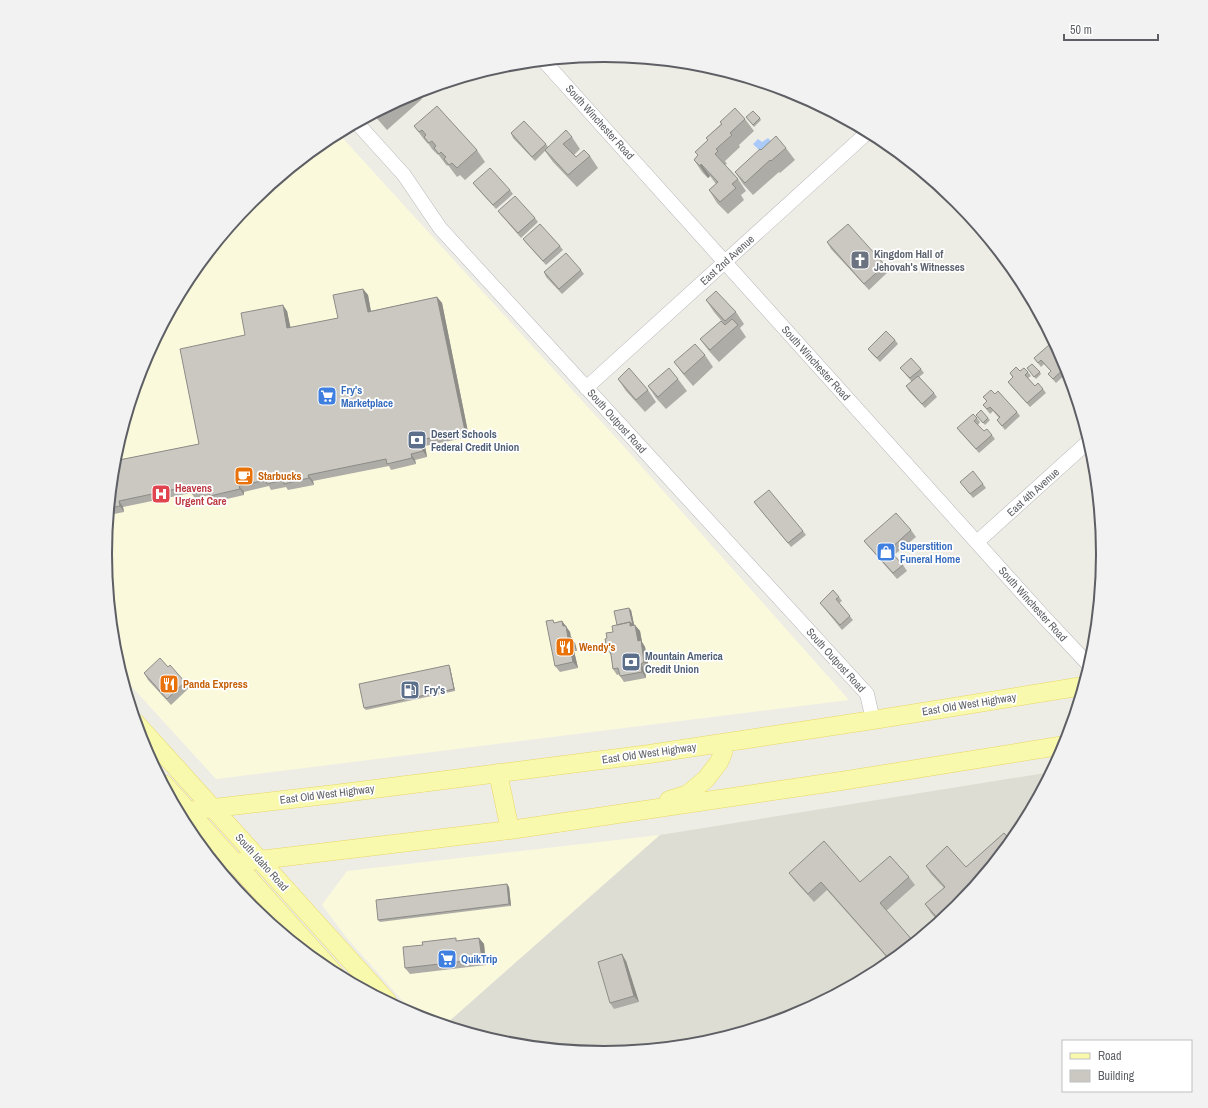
<svg xmlns="http://www.w3.org/2000/svg" width="1208" height="1108" font-family="'Archivo Narrow',sans-serif">
<style>
.commercial{fill:#fbf9dc}
.education{fill:#deddd3}
.water{fill:#aacaf9}
.lines{fill:none;stroke-linecap:round;stroke-linejoin:round}
.minor-casing{stroke:#b5b6bb;stroke-width:15}
.major-casing{stroke:#e8d764;stroke-width:19}
.minor{stroke:#fff;stroke-width:14}
.major{stroke:#f9f9ae;stroke-width:18}
.wall{fill:#aeaca6}
.shaded-wall{fill:#8d8c87}
.building{fill:#cac8c1;stroke:#8d8c87}
.labels{text-anchor:middle;stroke-width:3.5;stroke-linejoin:round;paint-order:stroke}
.street-label{font-size:11px;fill:#5d5f64;stroke:#fff}
.worship-label{font-size:11px;font-weight:bold;fill:#5b616d;stroke:#fff;text-anchor:start}
.shop-label{font-size:11px;font-weight:bold;fill:#366cbe;stroke:#fff;text-anchor:start}
.service-label{font-size:11px;font-weight:bold;fill:#4e5e75;stroke:#fff;text-anchor:start}
.food-label{font-size:11px;font-weight:bold;fill:#c56008;stroke:#fff;text-anchor:start}
.health-label{font-size:11px;font-weight:bold;fill:#be3a42;stroke:#fff;text-anchor:start}
.rim{fill:none;stroke:#5d5f64;stroke-width:2}
</style>
<rect width="100%" height="100%" fill="#eeede5"/>
<path class="commercial" d="M338 133 626 449 849 700 216 779 123 677 115 651 105 554 115 456 143 363 189 277 236 220 296 164 327 139Z
M660 835 445 1025 416 1016 346 937 322 905 347 871Z
M238 890 242 892 269 921 251 907Z"/>
<path class="education" d="M1051 772 1019 831 957 907 881 969 795 1015 701 1043 604 1053 506 1043 445 1025 660 835Z"/>
<path class="water" d="M768 138 774 144 761 152 753 144 758 139 762 142Z"/>
<g class="lines">
<g class="minor-casing">
<path id="minor" d="M544 61 1043 616 1089 665
M357 123 404 175 440 228 867 694 873 720
M586 388 868 132
M977 542 1089 441"/>
</g>
<g class="major-casing">
<path id="major" d="M136 723 387 1001
M498 773 510 830
M164 784 334 973
M669 800 688 794 706 779 719 762 723 753 721 743
M179 812 335 794 649 754 873 720 1083 686
M217 865 510 830 841 781 1065 745"/>
</g>
<use href="#minor" class="minor"/>
<use href="#major" class="major"/>
</g>
<path class="wall" d="M483 72 475 79 472 75Z
M457 80 447 89 442 84Z
M417 92 422 99 387 130 373 114 413 93Z
M746 117 760 118 761 120 754 127Z
M745 119 754 131 739 145 740 147 725 161 727 164 725 165 738 179 746 191 741 195 744 200 728 214 717 203 709 190 716 184 710 176 708 178 702 172 694 160 698 155 695 152 708 140 706 138 721 124 720 122Z
M414 126 477 150 485 162 465 180 460 175 457 177 448 165 447 166 438 154V155L432 149 428 143V144L423 138Z
M511 133 546 144 548 147 572 137 580 149 574 155 576 157 590 156 598 168 577 187 553 162 545 151 535 161 513 138Z
M786 148 795 160 780 173 779 172 753 195 743 184 735 172 761 150Z
M473 183 510 190 513 194 496 209 476 187Z
M498 211 535 218 538 222 521 238 501 215Z
M523 239 560 246 563 250 546 265 526 243Z
M827 242 885 265 889 271 869 290 831 249Z
M581 270 584 274 562 294 546 277 544 272Z
M363 289 368 295 371 311 437 297 442 303 469 437 425 446 427 457 415 460 416 464 391 470 389 466 313 481 314 485 288 490 286 487 271 490 269 486 244 492V495L214 502 210 495 195 498 191 493 123 507 124 512 109 515 114 461 199 444 245 335 287 311 290 328 338 318Z
M706 300 736 312 744 324 740 328 746 337 719 362 709 351 700 339 725 325 714 312Z
M895 340 898 344 880 362 871 353 868 349Z
M705 355 713 367 693 386 683 374 674 362Z
M1034 358 1065 363 1068 372 1056 383 1048 374 1051 371 1044 364 1041 367Z
M900 368 921 369 924 373 919 377 934 393 937 397 925 408 909 391 906 386 912 382Z
M1027 368 1040 372 1041 374 1036 379Z
M1020 371 1028 372 1031 376 1028 378 1035 386 1043 389 1046 393 1030 407 1011 386 1008 382 1013 378 1010 373Z
M618 379 648 390 656 402 645 412 626 391Z
M678 379 687 391 666 409 656 398 648 386Z
M995 394 1017 412 1020 416 1005 430 997 420 999 418 993 411 990 414 983 405 987 402 983 397Z
M976 415 988 418 990 420 985 425Z
M977 418 980 422 978 425 984 431 992 435 995 439 979 453 960 432 957 428Z
M960 482 983 484 986 488 973 498Z
M754 502 803 531 806 535 791 547Z
M911 530 916 537 894 555 903 565 907 571 897 579 869 547 864 541Z
M839 597 842 601 839 603 853 620 842 630 820 603Z
M631 610 634 625 640 631 642 642 645 647 649 668 645 671 646 678 624 682 620 676V674L617 675 613 669 611 655 607 649 613 632 617 625Z
M562 621 570 632 571 638 575 643 577 651H574L578 668 560 672 555 666V623Z
M168 667 185 682 189 688 171 705 148 680 144 673Z
M450 667 455 691 366 710 364 708Z
M947 846 957 907 939 922 931 913 925 904 944 888 931 874 926 866Z
M789 873 860 882 909 877 915 885 886 911 914 942 890 961 827 890 814 902 795 881Z
M507 884 509 887 511 906 380 922 378 920Z
M479 938 484 944 486 965 410 974 405 968 458 941Z
M626 961 639 1002 614 1009 610 1003Z"/>
<path class="shaded-wall" d="M701 164 710 176 708 178 700 166Z
M363 289 368 295 372 318 368 312Z
M437 297 442 303 469 437 465 431Z
M283 305 287 311 292 334 287 328Z
M420 440 425 446 427 457 423 451Z
M411 454 415 460 416 464 412 458Z
M308 475 313 481 314 485 309 478Z
M239 486 244 492V495L240 489Z
M119 501 123 507 124 512 120 506Z
M629 608 631 610 635 629 630 626Z
M562 621 570 632 571 638 575 643 577 651 568 638 563 626Z
M635 625 640 631 642 642 645 647 649 668 644 662 638 641Z
M570 645 574 651 578 668 573 662Z
M641 664 645 671 646 678 642 672Z
M449 665 450 667 455 691 454 689Z
M507 884 509 887 511 906 509 904Z
M479 938 484 944 486 965 482 959Z
M622 954 626 961 639 1002 634 996Z"/>
<path class="building" d="M452 81 445 87 442 84Z
M397 101 378 118 374 114Z
M437 106 477 150 457 168 452 163 449 165 444 159 446 157 441 152 439 154 434 148 436 146 432 141 429 143 424 137 426 135 422 130 419 132 414 126Z
M735 108 745 119 730 133 732 135 716 149 718 151 715 154 738 179 732 184 736 188 720 202 709 190 718 182 701 164 700 166 694 160 698 155 695 152 708 140 706 138 722 124 720 122Z
M753 111 760 118 753 125 746 117Z
M524 121 546 144 532 157 511 133Z
M566 130 572 137 563 144 576 157 584 150 590 156 568 175 545 150Z
M776 136 786 148 771 161 770 160 745 183 735 172 760 149 761 150Z
M490 168 510 190 493 205 473 183Z
M515 196 535 218 518 233 498 211Z
M540 224 560 246 543 261 523 239Z
M848 224 885 265 864 284 827 242Z
M566 253 581 270 559 289 544 272Z
M363 289 368 312 437 297 465 431 420 440 423 451 411 454 412 458 387 464 386 459 308 475 309 478 284 484 283 480 267 484 266 480 239 486 240 489 210 496 208 488 191 492 190 486 119 501 120 506 110 508 114 461 199 444 180 349 245 335 241 313 283 305 287 328 338 318 333 295Z
M716 291 736 312 725 321 706 300Z
M732 319 738 325 710 350 700 339 721 321 725 325Z
M886 331 895 340 877 358 868 349Z
M695 344 705 355 684 374 674 362Z
M1049 345 1064 360 1066 367 1053 379 1048 374 1051 371 1041 360 1038 363 1034 358Z
M911 358 921 369 910 378 900 368Z
M1032 364 1040 372 1034 377 1027 368Z
M1016 367 1020 371 1024 368 1028 372 1025 375 1035 386 1038 383 1043 389 1027 403 1008 382 1013 377 1010 373Z
M629 368 648 390 636 400 618 379Z
M669 368 678 379 658 397 648 386Z
M918 376 934 393 922 404 906 386Z
M991 390 995 394 998 391 1017 412 1002 426 997 420 1000 417 990 407 987 409 983 405 987 401 983 397Z
M981 410 988 418 983 423 976 415Z
M973 414 977 418 974 421 984 431 987 429 992 435 976 449 957 428Z
M973 471 983 484 970 494 960 482Z
M769 490 803 531 788 543 754 502Z
M896 513 911 530 889 550 903 565 893 573 864 541Z
M833 590 839 597 836 599 850 616 840 625 820 603Z
M629 608 633 625 630 622 617 625 614 611Z
M553 620 554 623 562 621 563 626H566L568 638 571 637 572 644 570 645 573 662 555 666 546 621Z
M630 622V626L635 625 638 641 641 640 644 662 641 664 642 672 620 676 618 668 613 669 610 648 607 649 605 639 607 638 606 633 613 632 612 626Z
M160 658 168 667 170 665 185 682 167 699 144 673Z
M449 665 454 689 364 708 359 684Z
M1004 833 1011 841 957 907 940 921 925 904 945 887 926 866 947 846 966 867Z
M824 841 860 882 890 856 909 877 880 903 914 942 891 961 821 882 808 894 789 873Z
M507 884 509 904 378 920 376 900Z
M456 938V941L479 938 482 959 405 968 403 947 423 945 422 942Z
M622 954 634 996 610 1003 598 962Z"/>
<defs>
<g id="church-square" transform="scale(1)"><rect x="-9" y="-9" width="18" height="18" rx="4" fill="#6b7280" stroke="#fff"/><path d="M-1.2-6h2.4v3.5h3.3v2.4h-3.3V6h-2.4V-.1h-3.3v-2.4h3.3Z" fill="#fff"/></g>
<g id="supermarket-square" transform="scale(1)"><rect x="-9" y="-9" width="18" height="18" rx="4" fill="#3f7fe0" stroke="#fff"/><path d="M-6-5.5h2.5l.6 2H6L4.5 2H-2.5L-4.4-4H-6ZM-1.5 3.2a1.3 1.3 0 1 0 .1 0ZM3 3.2a1.3 1.3 0 1 0 .1 0Z" fill="#fff"/></g>
<g id="bank-square" transform="scale(1)"><rect x="-9" y="-9" width="18" height="18" rx="4" fill="#5c6f8a" stroke="#fff"/><path d="M-6-4H6V4H-6ZM0-2.3a2.3 2.3 0 1 0 0 4.6a2.3 2.3 0 1 0 0-4.6Z" fill="#fff"/></g>
<g id="cafe-square" transform="scale(1)"><rect x="-9" y="-9" width="18" height="18" rx="4" fill="#e8710a" stroke="#fff"/><path d="M-5.5-4.5H6V0H3Q3 3.5 0 3.5H-2.5Q-5.5 3.5-5.5 0ZM3-3.2v2h1.7v-2ZM-6 4.5H4V6H-6Z" fill="#fff"/></g>
<g id="hospital-square" transform="scale(1)"><rect x="-9" y="-9" width="18" height="18" rx="4" fill="#e0444e" stroke="#fff"/><path d="M-5-5h3v3.5h4V-5h3V5h-3V1.5h-4V5h-3Z" fill="#fff"/></g>
<g id="shop-square" transform="scale(1)"><rect x="-9" y="-9" width="18" height="18" rx="4" fill="#3f7fe0" stroke="#fff"/><path d="M-5-2.5h2.3a2.7 3.5 0 0 1 5.4 0H5L5.5 6h-11ZM-1.5-2.5h3a1.5 2.3 0 0 0-3 0Z" fill="#fff"/></g>
<g id="restaurant-square" transform="scale(1)"><rect x="-9" y="-9" width="18" height="18" rx="4" fill="#e8710a" stroke="#fff"/><path d="M-5-6h1v4h1v-4h1v4h1v-4h1v5L-1.5 .5V6h-2V.5L-5-1ZM5-6V6H3V1.5H1.5Q1.5-4 5-6Z" fill="#fff"/></g>
<g id="fuel-square" transform="scale(1)"><rect x="-9" y="-9" width="18" height="18" rx="4" fill="#5c6f8a" stroke="#fff"/><path d="M-5.5-6h7V0h2V4h1.3V-2.5L3-4.5l.8-.8L6-3V5H2.5V1h-1V6h-7ZM-4.2-4.7v3.2H.2V-4.7Z" fill="#fff"/></g>
</defs>
<g fill-rule="evenodd">
<use href="#church-square" x="860" y="260"/>
<use href="#supermarket-square" x="327" y="396"/>
<use href="#bank-square" x="417" y="440"/>
<use href="#cafe-square" x="244" y="476"/>
<use href="#hospital-square" x="161" y="494"/>
<use href="#shop-square" x="886" y="552"/>
<use href="#restaurant-square" x="565" y="647"/>
<use href="#bank-square" x="631" y="662"/>
<use href="#restaurant-square" x="169" y="684"/>
<use href="#fuel-square" x="410" y="690"/>
<use href="#supermarket-square" x="447" y="959"/>
</g>
<g class="labels">
<g class="street-label">
<text transform="translate(600 122) rotate(48)" y="4">South Winchester Road</text>
<text transform="translate(727 260) rotate(-42)" y="4">East 2nd Avenue</text>
<text transform="translate(816 363) rotate(48)" y="4">South Winchester Road</text>
<text transform="translate(617 421) rotate(48)" y="4">South Outpost Road</text>
<text transform="translate(1033 492) rotate(-42)" y="4">East 4th Avenue</text>
<text transform="translate(1033 604) rotate(48)" y="4">South Winchester Road</text>
<text transform="translate(836 660) rotate(48)" y="4">South Outpost Road</text>
<text transform="translate(969 704) rotate(-9)" y="4">East Old West Highway</text>
<text transform="translate(649 753) rotate(-8)" y="4">East Old West Highway</text>
<text transform="translate(327 794) rotate(-7)" y="4">East Old West Highway</text>
<text transform="translate(262 862) rotate(48)" y="4">South Idaho Road</text>
</g>
<g class="worship-label">
<text x="874" y="258">Kingdom Hall of<tspan x="874" dy="13">Jehovah's Witnesses</tspan></text>
</g>
<g class="shop-label">
<text x="341" y="394">Fry's<tspan x="341" dy="13">Marketplace</tspan></text>
<text x="900" y="550">Superstition<tspan x="900" dy="13">Funeral Home</tspan></text>
<text x="461" y="963">QuikTrip</text>
</g>
<g class="service-label">
<text x="431" y="438">Desert Schools<tspan x="431" dy="13">Federal Credit Union</tspan></text>
<text x="645" y="660">Mountain America<tspan x="645" dy="13">Credit Union</tspan></text>
<text x="424" y="694">Fry's</text>
</g>
<g class="food-label">
<text x="258" y="480">Starbucks</text>
<text x="579" y="651">Wendy's</text>
<text x="183" y="688">Panda Express</text>
</g>
<g class="health-label">
<text x="175" y="492">Heavens<tspan x="175" dy="13">Urgent Care</tspan></text>
</g>
</g>
<path d="M0 0H1208V1108H0ZM112 554a492 492 0 1 1 984 0a492 492 0 1 1-984 0Z" fill="#f2f2f3" fill-rule="evenodd"/>
<path class="rim" d="M112 554a492 492 0 1 1 984 0a492 492 0 1 1-984 0Z"/>
<rect x="1062" y="1040" width="130" height="52" fill="#ffffff" stroke="#bebfc1"/>
<rect x="1070" y="1053" width="20" height="6" fill="#f9f9ae" stroke="#bebfc1"/>
<text x="1098" y="1060" font-size="12" fill="#5d5f64">Road</text>
<rect x="1070" y="1070" width="20" height="12" fill="#cac8c1" stroke="#bebfc1"/>
<text x="1098" y="1080" font-size="12" fill="#5d5f64">Building</text>
<path d="M1064 34v6h94v-6" fill="none" stroke="#5d5f64" stroke-width="2"/>
<text x="1070" y="34" font-size="12" fill="#5d5f64" stroke="#ffffff" stroke-width="3" paint-order="stroke">50 m</text>
</svg>
